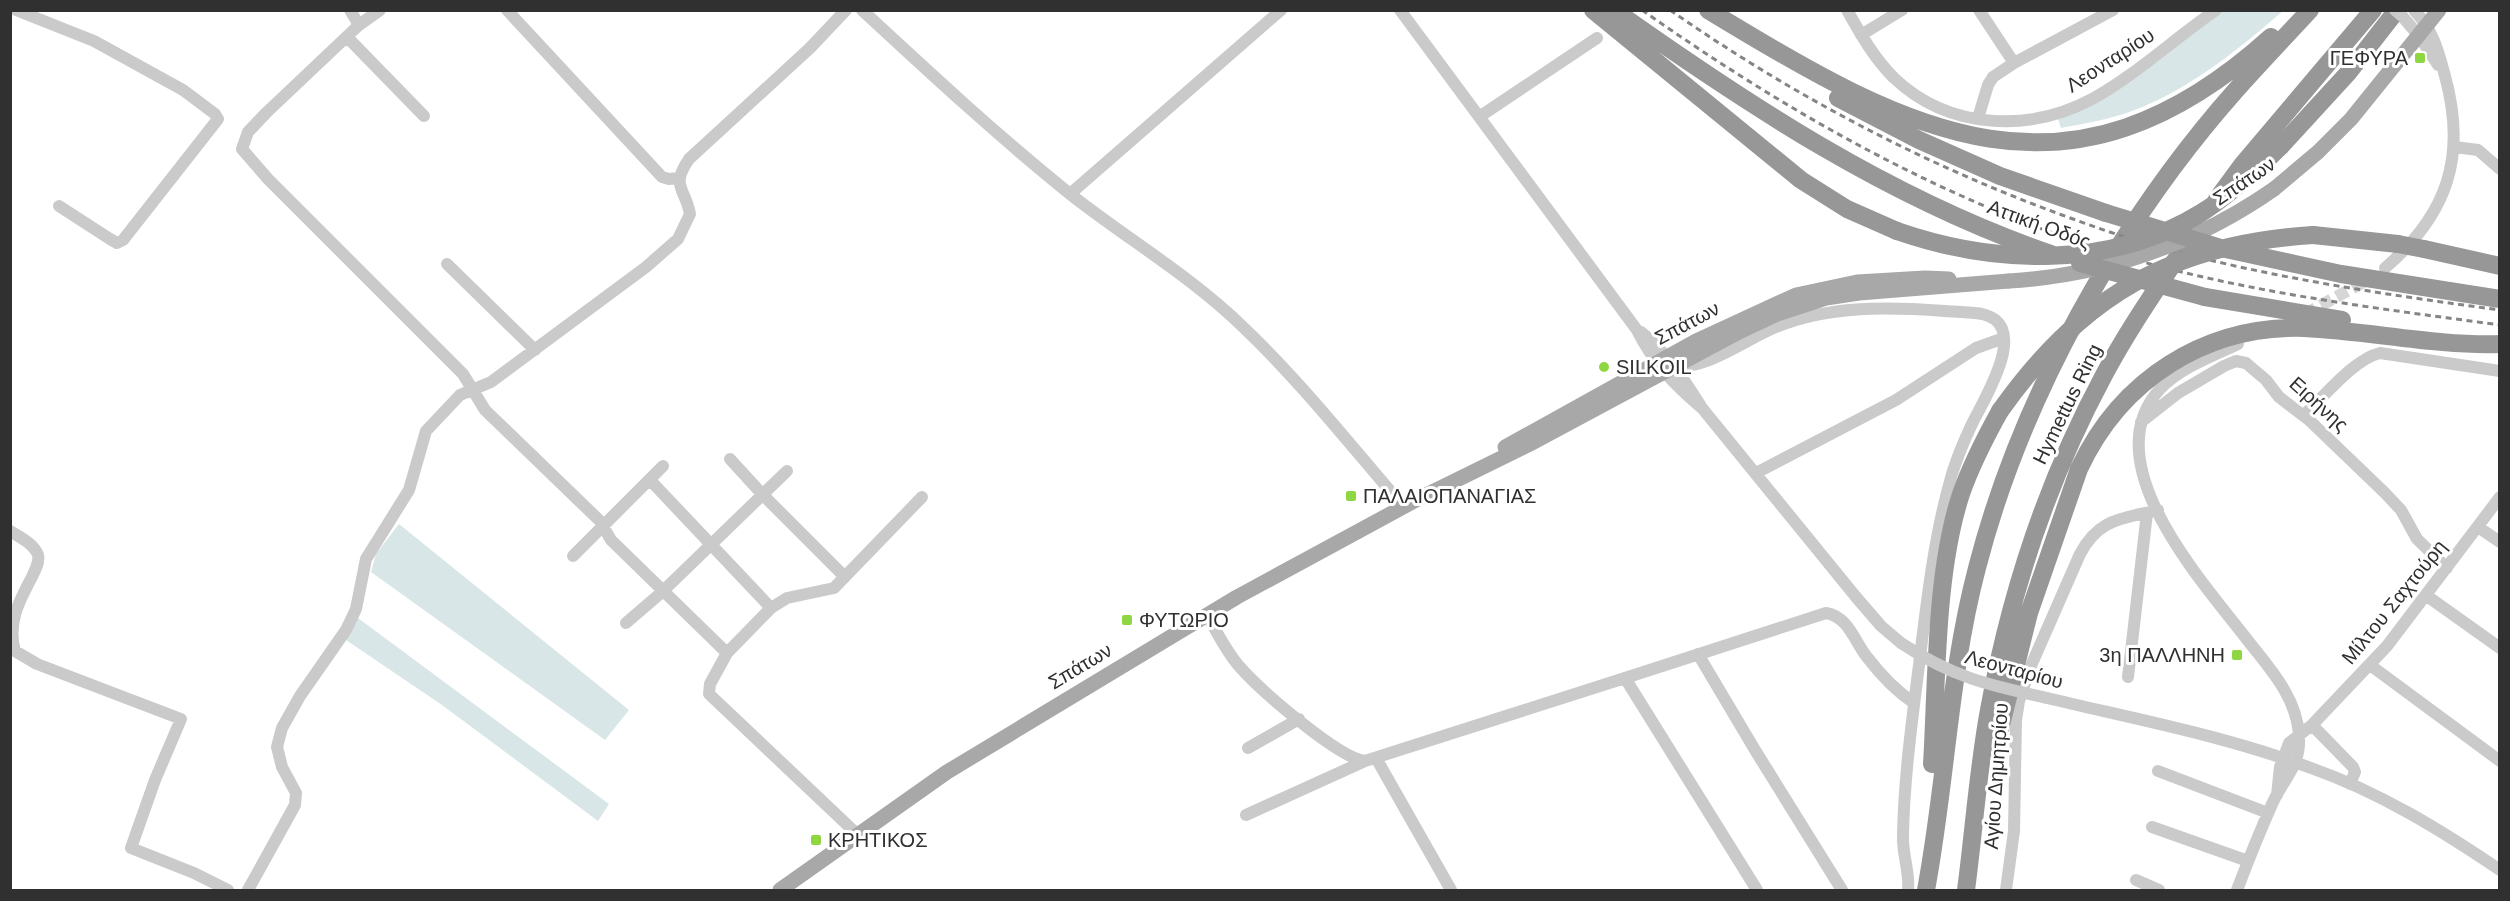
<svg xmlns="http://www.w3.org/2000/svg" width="2510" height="901" font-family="Helvetica,sans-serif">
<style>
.green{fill:#d9e6e7}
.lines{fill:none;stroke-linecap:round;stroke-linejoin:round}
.minor-tunnel{stroke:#d6d6d6;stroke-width:12;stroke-dasharray:12 6;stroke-linecap:butt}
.minor{stroke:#cacaca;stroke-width:12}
.major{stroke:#a8a8a8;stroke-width:15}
.highway{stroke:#979797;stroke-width:18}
.rail{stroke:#858585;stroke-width:3;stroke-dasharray:6 4.5;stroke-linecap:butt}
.minor-bridge{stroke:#cacaca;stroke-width:12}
.major-bridge{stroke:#a8a8a8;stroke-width:15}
.highway-bridge{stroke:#979797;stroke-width:18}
.poi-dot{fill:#8fd742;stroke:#fff;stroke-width:2}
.labels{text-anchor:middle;stroke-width:6;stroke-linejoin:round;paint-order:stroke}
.poi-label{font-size:20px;fill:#303030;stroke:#fff;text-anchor:start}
.street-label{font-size:20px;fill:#303030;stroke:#fff}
</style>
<rect width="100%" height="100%" fill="#fff"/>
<path class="green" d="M2222 11H2283C2235 52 2182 96 2120 115 2101 121 2081 124 2061 128L2057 116Z
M399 524 629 710 605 740 371 572 376 554Z
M358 618 609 804 598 821 442 705 346 640Z"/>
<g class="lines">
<path class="minor-tunnel" d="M2305 314 2371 278"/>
<path class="minor" d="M16 10 94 41 183 90 215 114 218 119 123 240 117 243 110 239 59 206
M350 10 359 25
M380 10 359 25 266 113 248 132 242 149 268 179 463 374 485 410 600 521 611 540 727 653 710 684 709 694 858 835
M507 10 662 177 669 179 679 178
M862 10C930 73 998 136 1070 194 1127 239 1191 276 1243 327 1301 382 1351 446 1404 507
M1400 10 1637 330C1653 362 1674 385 1702 408
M1847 10C1861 35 1874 58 1894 78 1949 130 2030 133 2094 98 2137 74 2175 38 2216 10
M1979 10 2014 63
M2402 16 2419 36 2438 65
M1861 35 1902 10
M347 37 424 116
M1479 117 1597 38
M1978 118 1988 85 1993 77 2014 63 2113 10
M2455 147 2478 150 2500 169
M1070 194 1281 10
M447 264 535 350
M2385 268C2448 214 2467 156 2445 76 2438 50 2433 30 2414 10
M1641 332C1667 352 1685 381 1702 408L1856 597 1881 626 1901 643
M1674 366C1706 370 1746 339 1776 327 1830 305 1889 307 1945 311 1957 312 1970 312 1982 314 2033 325 1982 402 1971 426 1964 441 1957 458 1952 474 1934 536 1927 600 1919 665 1912 721 1904 779 1903 835 1902 854 1910 872 1908 890
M2304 415C2324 397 2354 359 2380 353L2500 371
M2141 422 2178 393 2224 366 2236 361 2246 363 2266 380 2279 397 2309 420 2385 493 2401 510 2417 539 2447 568
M730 459 762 494 845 577
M1756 473 1896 400 1976 348 2004 338
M650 480 771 608
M2478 527 2500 542
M10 531C20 537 34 544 38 555 43 573 2 607 15 651L37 664 181 719 155 780 131 848 194 873 228 890
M573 556 663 466
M2427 596 2500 648
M1207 615C1217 632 1226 651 1239 666 1259 689 1338 758 1365 761
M626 623 662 592 787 471
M727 653 771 608 787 598 834 588 922 497
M1698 654 1755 750 1842 890
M2370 665 2500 761
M2128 677 2147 513
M2047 698C2135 719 2226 736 2311 768 2379 792 2441 830 2500 870
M2312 725 2353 767 2355 772 2350 784
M1248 748 1299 719
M1376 758 1451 890
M2158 771 2268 813
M2277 795 2280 767 2289 743 2312 725 2387 646 2500 497
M1246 815 1365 761 1625 678
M2152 827 2248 861
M2136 880 2159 890
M248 890 295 805 296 793 282 767 277 747 282 728 300 696 346 630 356 609 366 559 409 490 426 431 460 395 491 382 646 267 678 239 690 214C685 187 670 187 689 159L810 48 846 10
M1757 890 1625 678 1826 613C1849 617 1854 641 1867 657 1880 674 1896 691 1914 703
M2006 890 2014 831 2016 720 2019 701 2030 668 2080 554C2099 518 2122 519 2158 510
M2237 890C2248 861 2260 831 2273 802 2284 778 2301 766 2299 736 2297 698 2271 670 2249 642 2204 583 2092 463 2160 389 2180 368 2212 356 2238 344"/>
<path class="major" d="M2274 189 2318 152 2351 119 2439 10
M1505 447 1696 341 1796 295 1857 282 1925 278 1949 279
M780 890 947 772 1237 597 1416 500 1532 443 1739 332 1777 314 1826 298 1859 293 2009 281"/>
<path class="highway" d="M1593 10 1801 180 1847 209 1897 231
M1614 10C1751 107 1891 199 2051 254
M1708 10C1911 134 2068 220 2271 37
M1838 98 1919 140 2000 176 2106 213
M2281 146 2348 73 2397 10
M2217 199 2242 165 2373 10
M2313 235 2398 244
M2221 248 2341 274 2500 299
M2424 249 2500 266
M2205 297 2342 320
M1995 749 2029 613 2079 469C2121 379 2206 325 2304 328 2370 331 2434 346 2500 344
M1932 764C1937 681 1935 573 1961 494 1971 465 1985 438 2000 411
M1926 890C1946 784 1949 674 1977 568 2021 397 2119 222 2236 90 2260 63 2285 37 2310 10
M1966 890C1974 830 1978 769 1989 710 2010 594 2048 479 2104 375 2131 324 2165 277 2196 229"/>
<path class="rail" d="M1642 10C1793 116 1952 206 2129 258 2250 293 2375 308 2500 325
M1670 10C1792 95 1923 164 2062 215 2098 228 2133 241 2170 250 2278 279 2389 295 2500 310"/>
<path class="minor-bridge" d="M2395 10 2402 16
M1901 643C1952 677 1988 685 2047 698"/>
<path class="major-bridge" d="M2009 281C2106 275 2195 244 2274 189"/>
<path class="highway-bridge" d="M2106 213 2218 247
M1897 231C1995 265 2110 269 2201 213 2231 194 2256 171 2281 146
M2398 244 2424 249
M2080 263 2205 297
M2000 411C2081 296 2171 244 2313 235"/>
</g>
<g class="poi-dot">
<rect x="2414" y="52" width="12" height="12" rx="3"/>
<circle cx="1604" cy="367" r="6"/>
<rect x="1345" y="490" width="12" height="12" rx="3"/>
<rect x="1121" y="614" width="12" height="12" rx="3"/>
<rect x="2231" y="649" width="12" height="12" rx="3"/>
<rect x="810" y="834" width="12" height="12" rx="3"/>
</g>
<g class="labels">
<g class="poi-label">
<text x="2408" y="65" text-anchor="end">ΓΕΦΥΡΑ</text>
<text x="1616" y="374">SILKOIL</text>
<text x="1363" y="503">ΠΑΛΑΙΟΠΑΝΑΓΙΑΣ</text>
<text x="1139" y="627">ΦΥΤΩΡΙΟ</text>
<text x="2225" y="662" text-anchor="end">3η ΠΑΛΛΗΝΗ</text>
<text x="828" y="847">ΚΡΗΤΙΚΟΣ</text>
</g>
<g class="street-label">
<text transform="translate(2110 60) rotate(-33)" y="7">Λεονταρίου</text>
<text transform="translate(2244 181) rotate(-34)" y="7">Σπάτων</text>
<text transform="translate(2039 224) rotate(20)" y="7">Αττική Οδός</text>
<text transform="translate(1687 323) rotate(-28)" y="7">Σπάτων</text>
<text transform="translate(2067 404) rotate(-64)" y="7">Hymettus Ring</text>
<text transform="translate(2319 404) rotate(42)" y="7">Ειρήνης</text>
<text transform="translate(2394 602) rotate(-51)" y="7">Μίλτου Σαχτούρη</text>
<text transform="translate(1080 666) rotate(-31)" y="7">Σπάτων</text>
<text transform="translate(2014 669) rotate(15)" y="7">Λεονταρίου</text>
<text transform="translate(1996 776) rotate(-86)" y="7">Αγίου Δημητρίου</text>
</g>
</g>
<rect width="2510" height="901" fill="none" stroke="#303030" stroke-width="24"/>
</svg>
